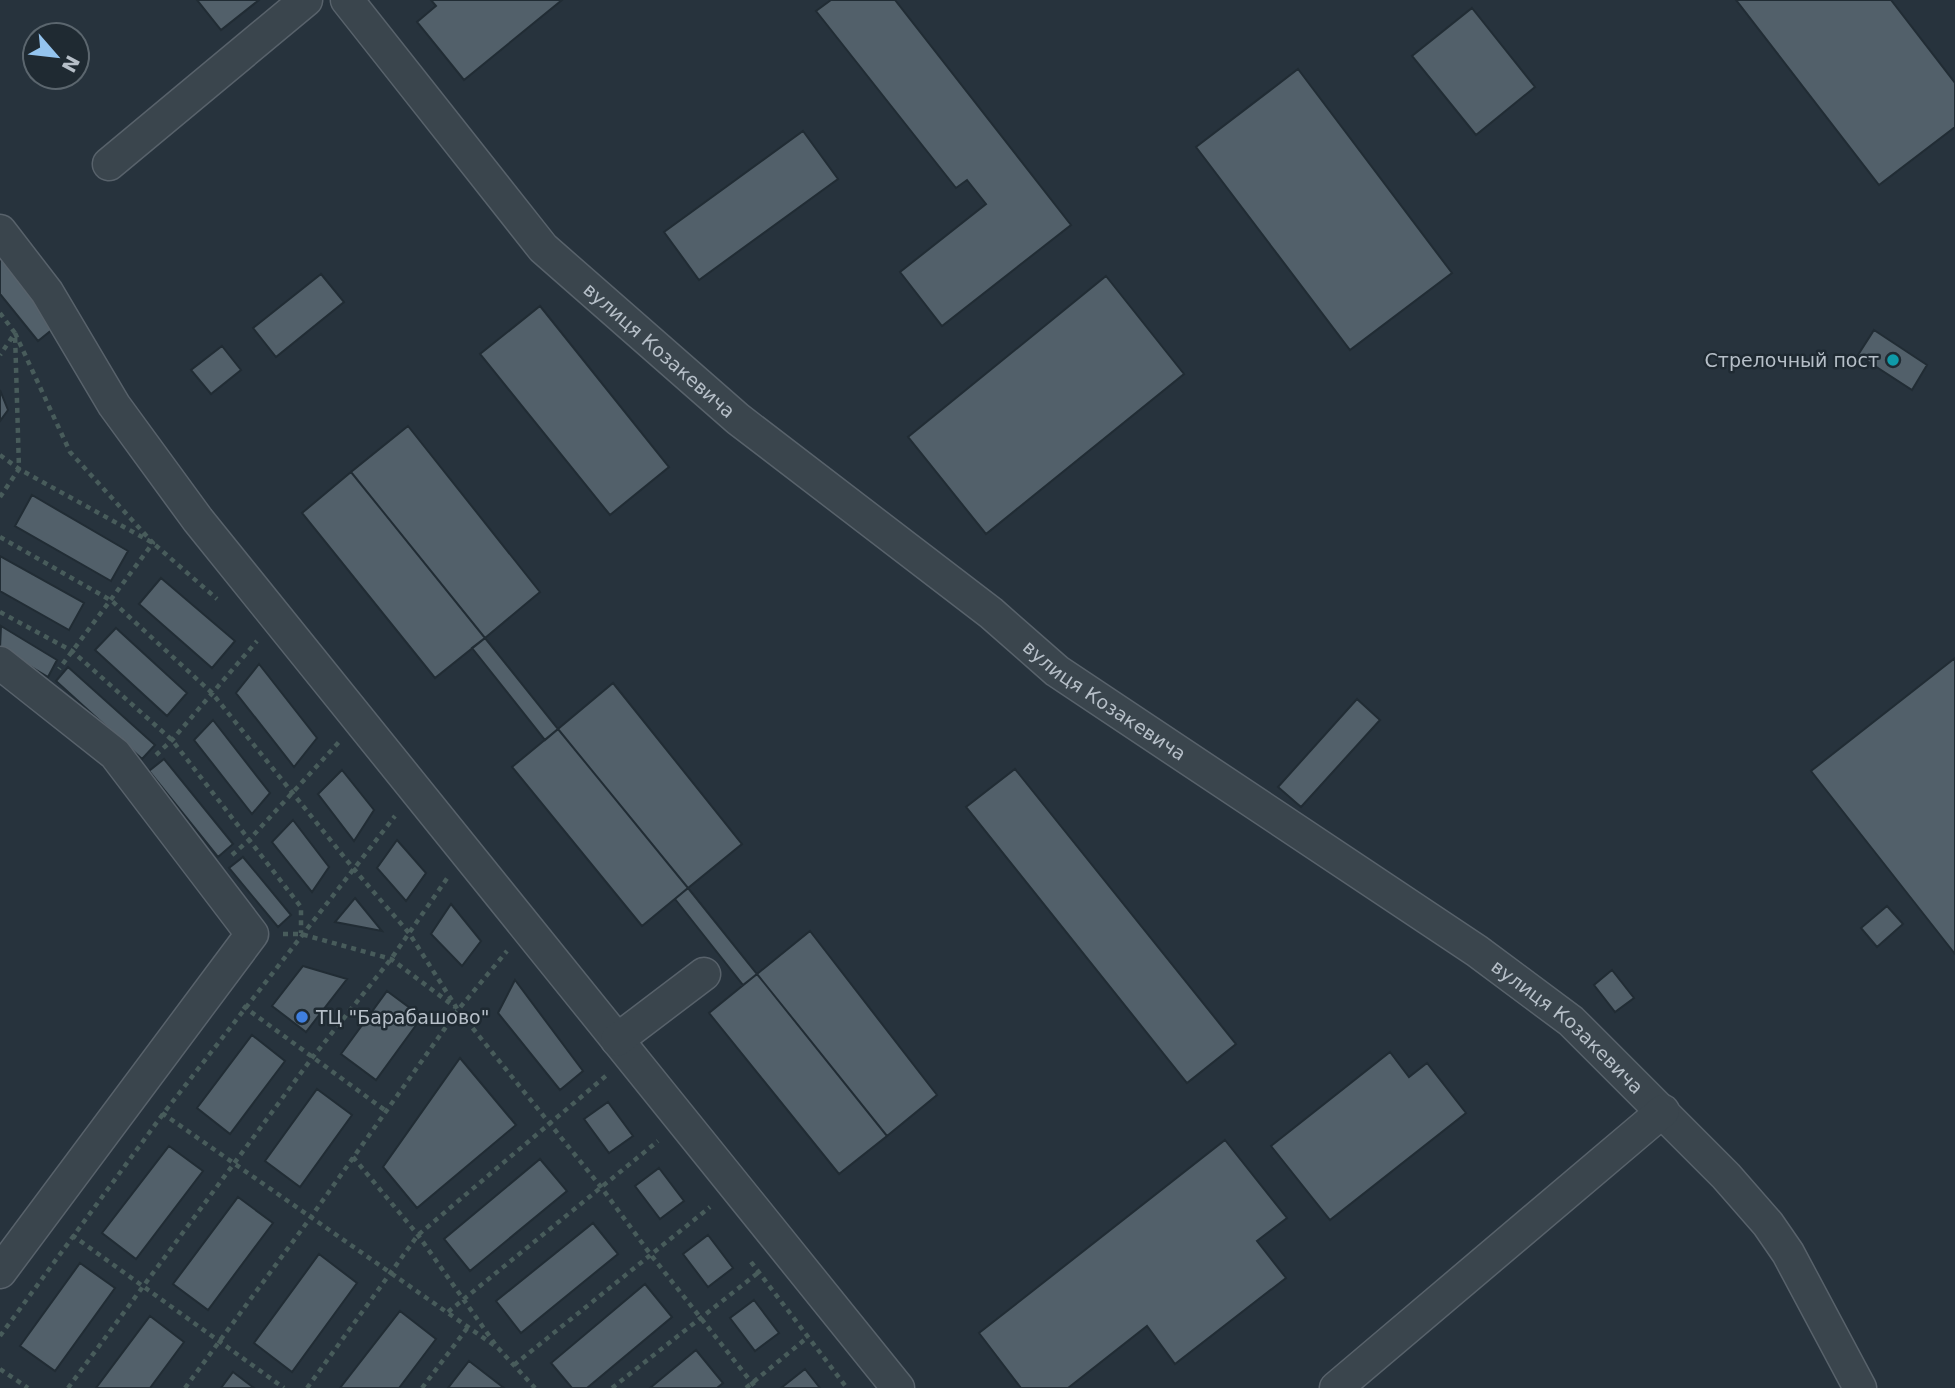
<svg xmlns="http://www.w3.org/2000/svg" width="1955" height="1388" font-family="'DejaVu Sans',sans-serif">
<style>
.building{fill:#52606a;stroke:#212c34;stroke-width:2}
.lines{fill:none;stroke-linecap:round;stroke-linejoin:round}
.minor-casing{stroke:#58626b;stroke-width:35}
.path{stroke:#485c5b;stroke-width:4.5;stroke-dasharray:5 5;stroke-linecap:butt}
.minor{stroke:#3a454d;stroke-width:32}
.culture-dot{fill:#0f9aa8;stroke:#1f2a32;stroke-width:2.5}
.shop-dot{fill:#3f7fe0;stroke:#1f2a32;stroke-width:2.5}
.labels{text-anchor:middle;stroke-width:5;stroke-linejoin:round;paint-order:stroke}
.street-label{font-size:19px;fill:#b6bfc8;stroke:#1f2a32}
.poi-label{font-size:19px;fill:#b6bfc8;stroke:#1f2a32;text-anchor:end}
</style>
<rect width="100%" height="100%" fill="#27333d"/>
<path class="building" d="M197 0H259L221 30Z
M431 0H562L464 80 417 22 436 6Z
M831 0H895L1071 225 942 326 900 272 986 204 967 180 956 188 816 11Z
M1736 0H1891L1955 83V127L1879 185Z
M1472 8 1535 87 1476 135 1412 56Z
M1298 69 1452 273 1350 350 1196 147Z
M803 131 838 179 699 280 664 232Z
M0 248 59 324 38 341 0 294Z
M321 274 344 302 276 357 253 328Z
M1106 276 1184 374 986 534 908 437Z
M540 306 669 467 610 515 480 354Z
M1874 330 1927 365 1912 390 1858 355Z
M222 346 241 370 211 394 191 370Z
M0 390 8 410 0 421Z
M408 426 540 592 485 638 351 472Z
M351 472 485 638 435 678 302 513Z
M32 495 128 551 111 581 15 526Z
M0 556 84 603 69 630 0 591Z
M161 578 235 641 212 668 139 604Z
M1 626 57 660 48 677 0 648Z
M116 628 187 693 167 716 95 650Z
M485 638 558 729 545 740 472 648Z
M1955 658V954L1811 771Z
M259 664 317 738 294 767 236 693Z
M68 667 155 745 142 759 56 681Z
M613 683 742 844 688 888 558 729Z
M1357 699 1380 720 1301 807 1278 787Z
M213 720 270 793 252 814 194 740Z
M558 729 688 888 642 926 512 767Z
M164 759 233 844 218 857 149 771Z
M1015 769 1236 1044 1187 1083 966 807Z
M342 770 374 810 354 841 318 794Z
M293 820 329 867 312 892 272 842Z
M397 840 426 873 406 901 377 868Z
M243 857 291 915 278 927 229 868Z
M688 888 757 974 743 985 675 899Z
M355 898 382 931 335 922Z
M451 904 481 941 462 966 431 934Z
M1887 906 1903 924 1877 947 1861 928Z
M810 931 937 1095 887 1136 757 974Z
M303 966 347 979 306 1032 272 1006Z
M1612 970 1634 998 1615 1012 1594 985Z
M757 974 887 1136 839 1174 709 1013Z
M515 980 583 1071 560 1090 498 1013Z
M387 991 422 1017 376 1080 341 1054Z
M252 1035 285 1061 230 1134 197 1108Z
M1390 1052 1409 1077 1427 1063 1466 1113 1330 1220 1271 1146Z
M460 1058 516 1125 417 1208 383 1167Z
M317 1089 352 1115 300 1187 265 1161Z
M608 1102 633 1136 609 1153 584 1119Z
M1225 1140 1287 1218 1257 1241 1286 1278 1175 1364 1147 1326 1068 1388H1021L979 1333Z
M169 1146 203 1171 136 1259 102 1233Z
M540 1159 567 1191 470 1271 444 1239Z
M659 1168 684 1201 660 1219 635 1186Z
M238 1197 273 1223 208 1310 173 1284Z
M593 1223 618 1254 521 1333 496 1301Z
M708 1235 733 1268 708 1287 683 1254Z
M319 1254 357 1283 292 1372 254 1343Z
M80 1263 115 1288 55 1371 20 1346Z
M645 1284 672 1317 587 1388H572L551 1363Z
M754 1300 779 1333 755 1351 730 1318Z
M400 1311 436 1339 399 1388H340Z
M150 1316 184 1342 150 1388H96Z
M696 1350 723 1383 717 1388H650Z
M469 1361 504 1388H448Z
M805 1369 820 1388H781Z
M233 1372 254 1388H221Z"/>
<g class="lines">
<g class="minor-casing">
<g id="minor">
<path id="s1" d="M347 0 543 248 738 419 991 613 1057 671 1477 951 1571 1021 1726 1176 1768 1224 1788 1253 1860 1388"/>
<path d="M109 164 306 0"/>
<path d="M0 231 47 292 114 405 198 520 898 1388"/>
<path d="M0 663 115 754 252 934 0 1272"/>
<path d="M617 1040 704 974"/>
<path d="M1336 1388 1663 1111"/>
</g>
</g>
<path class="path" d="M0 313 15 333 0 355
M0 455 19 469 153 543 217 599
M0 497 19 469 15 333 70 452 153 543 59 669
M0 537 112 601 212 693 353 868 409 933 458 1010 601 1187 651 1255 756 1388
M0 612 72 651 172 740 301 907V933
M156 755 172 740 257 641
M232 855 249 840 339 742
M283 934H301L391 959 455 1007
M243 1006 386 1111
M162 1113 498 1348 535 1388
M353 1157 418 1235 495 1344
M72 1235 284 1388
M751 1262 847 1388
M448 1312 658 1141
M0 1336 163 1114 395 816
M514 1365 710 1207
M0 1369 28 1388
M68 1388 312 1058 391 959 448 877
M185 1388 311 1217 458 1010 507 951
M307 1388 418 1235 607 1075
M422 1388 468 1327
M612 1388 759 1272
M746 1388 808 1337"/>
<use href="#minor" class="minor"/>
</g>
<circle class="culture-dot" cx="1893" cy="360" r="7"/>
<circle class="shop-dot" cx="302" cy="1017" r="7"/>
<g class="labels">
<g class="street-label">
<text dy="7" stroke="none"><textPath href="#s1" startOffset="471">вулиця Козакевича</textPath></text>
<text dy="7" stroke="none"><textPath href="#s1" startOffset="1038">вулиця Козакевича</textPath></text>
<text dy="7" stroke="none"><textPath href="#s1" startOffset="1605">вулиця Козакевича</textPath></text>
</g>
<g class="poi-label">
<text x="1879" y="367">Стрелочный пост</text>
<text x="316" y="1024" text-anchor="start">ТЦ "Барабашово"</text>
</g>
</g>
<g transform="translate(56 56) rotate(118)"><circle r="33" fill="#1f2a32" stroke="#5b666e" stroke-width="2"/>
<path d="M0-5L12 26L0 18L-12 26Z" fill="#94c4ef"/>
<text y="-10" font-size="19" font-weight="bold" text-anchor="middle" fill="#b6bfc8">N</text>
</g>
</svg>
